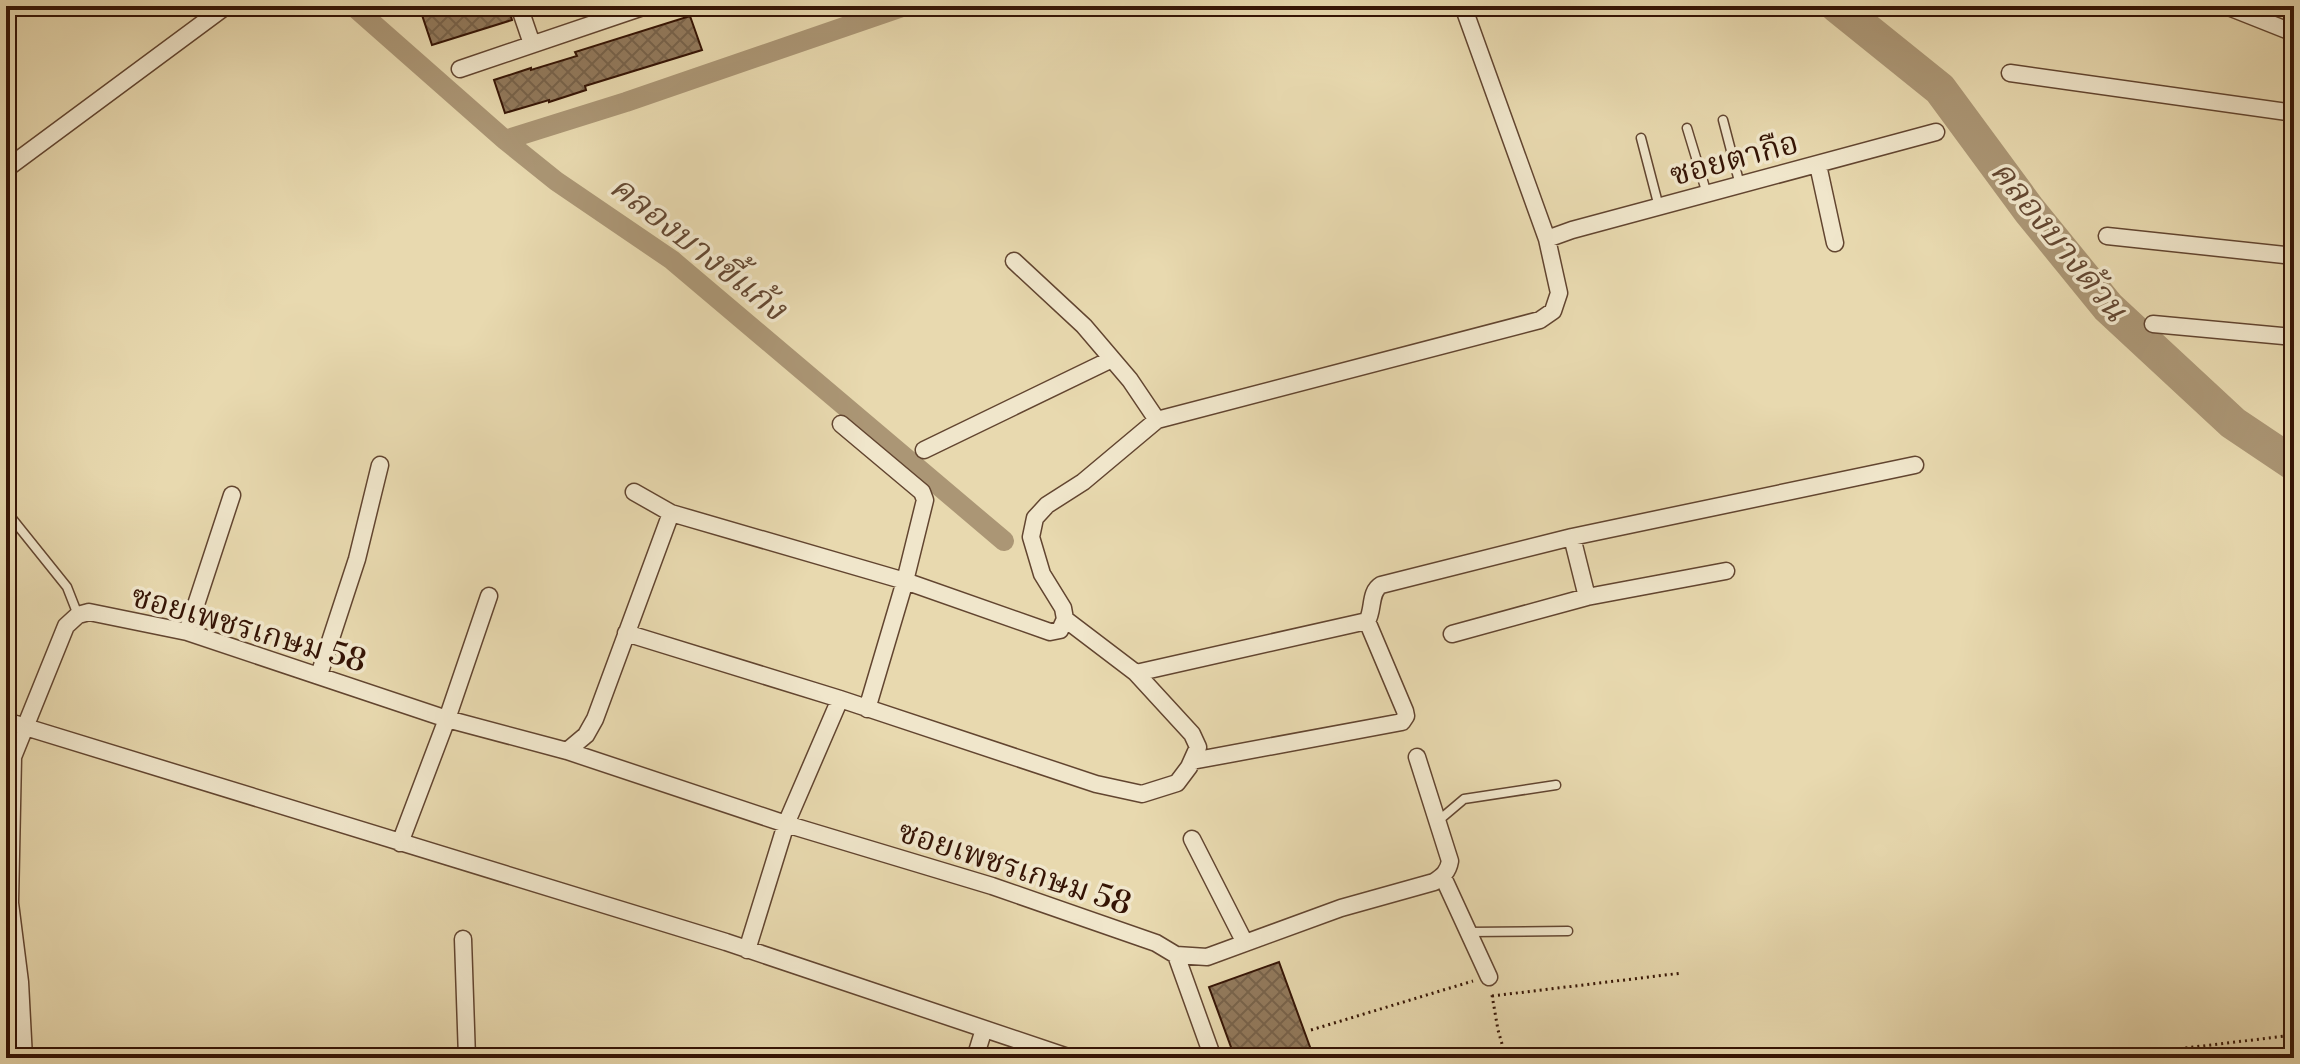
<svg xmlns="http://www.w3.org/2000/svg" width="2300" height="1064" font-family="'Libre Bodoni','Noto Serif Thai',serif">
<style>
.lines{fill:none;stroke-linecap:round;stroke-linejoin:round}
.canal{stroke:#ab9675;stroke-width:20}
.river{stroke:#ab9675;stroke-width:34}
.building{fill:url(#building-cross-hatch);stroke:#351405;stroke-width:2}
.lane-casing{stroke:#624530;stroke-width:11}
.street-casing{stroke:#624530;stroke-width:19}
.path{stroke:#351405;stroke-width:3;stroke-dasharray:2 4;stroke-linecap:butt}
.lane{stroke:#f0e6cb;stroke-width:8}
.street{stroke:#f0e6cb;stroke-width:16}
.labels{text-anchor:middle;stroke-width:7;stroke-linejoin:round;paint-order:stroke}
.street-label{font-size:32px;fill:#351405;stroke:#f0e6cb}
.water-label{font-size:34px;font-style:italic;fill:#644832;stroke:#f0e6cb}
</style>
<defs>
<pattern id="building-cross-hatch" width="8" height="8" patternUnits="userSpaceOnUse" patternTransform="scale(2)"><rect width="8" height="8" fill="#927a5d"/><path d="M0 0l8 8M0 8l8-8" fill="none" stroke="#78634b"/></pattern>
</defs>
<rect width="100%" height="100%" fill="#e8d9af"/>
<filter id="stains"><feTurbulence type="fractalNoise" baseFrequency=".0025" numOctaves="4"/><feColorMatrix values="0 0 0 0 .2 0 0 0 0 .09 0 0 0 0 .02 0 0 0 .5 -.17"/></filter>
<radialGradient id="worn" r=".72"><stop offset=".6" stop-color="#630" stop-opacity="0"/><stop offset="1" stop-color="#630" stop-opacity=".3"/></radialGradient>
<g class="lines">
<path class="canal" d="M353 6 505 140 556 181 672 260 1004 541
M505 140 626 102 905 6"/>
<path class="river" d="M1837 6 1940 89 2029 210 2108 307 2233 423 2294 464"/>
</g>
<path class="building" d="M419 6H508L512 20 432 45Z
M690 16 702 50 585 86 586 90 549 102V100L505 113 494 80 531 68V70L577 56 575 52Z
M1279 962 1314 1058H1235L1209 987Z"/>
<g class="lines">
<g class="lane-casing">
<path id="lane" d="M1723 120 1740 185
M1687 128 1707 194
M1641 138 1659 207
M6 511 67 587 78 615
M1438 821 1464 799 1556 785
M1469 932 1568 931"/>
</g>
<g class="street-casing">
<path id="street" d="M519 6 532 44
M2226 6 2294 33
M460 69 646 6
M2010 73 2294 113
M1818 165 1835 243
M6 169 226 6
M2107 236 2294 256
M1547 239 1572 230 1936 132
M1014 261 1084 326 1130 380 1157 420
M2153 324 2294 337
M841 424 922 492 925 500 905 581 867 709
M924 450 1112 359
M634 492 671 513 905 581 1050 632 1060 630 1065 619 1063 608 1042 574 1031 537 1035 518 1047 505 1083 482 1157 420 1540 320 1553 311 1559 293 1547 239 1463 6
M1572 537 1587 597 1726 571
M187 632 232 495
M626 633 840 699 1096 784 1142 794 1177 783 1189 767 1198 747 1192 734 1136 673 1065 619
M1452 634 1587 597
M1136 673 1367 621
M319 675 357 559 380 465
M6 721 726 942 1071 1058
M567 751 586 735 595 719 671 513
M1192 761 1402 722 1406 716 1405 711 1367 621C1374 610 1369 592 1381 585L1572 537 1915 465
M1192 839 1245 943
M400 843 447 719 489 596
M1443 877 1489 977
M463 939 467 1058
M747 950 786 824 840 699
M1176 955 1213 1058
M24 1058 20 982 10 903 13 757 66 626 78 615 89 612 187 632 447 719 567 751 786 824 992 886 1156 943 1176 955 1207 957 1341 908 1434 882C1443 876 1448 872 1450 861L1417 757
M975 1058 984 1029"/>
</g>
<path class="path" d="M1492 995 1498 1030 1506 1058
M1492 996 1682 973
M1311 1030 1473 981
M2102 1058 2294 1035"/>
<use href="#lane" class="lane"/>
<use href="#street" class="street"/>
</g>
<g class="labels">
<g class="street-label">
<text transform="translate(1734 158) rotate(-15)" y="11">ซอยตากือ</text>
<text transform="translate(249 628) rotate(16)" y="11">ซอยเพชรเกษม 58</text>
<text transform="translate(1015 867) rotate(18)" y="11">ซอยเพชรเกษม 58</text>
</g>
<g class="water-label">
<text transform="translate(2060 240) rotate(51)" y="12">คลองบางด้วน</text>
<text transform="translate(699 247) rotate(38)" y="12">คลองบางขี้แก้ง</text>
</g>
</g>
<rect width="2300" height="1064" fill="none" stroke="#e8d9af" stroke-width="32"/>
<rect x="8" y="8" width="2284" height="1048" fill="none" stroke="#351405" stroke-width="4"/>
<rect x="16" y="16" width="2268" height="1032" fill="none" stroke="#351405" stroke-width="2"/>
<rect width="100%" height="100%" filter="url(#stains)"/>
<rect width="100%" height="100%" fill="url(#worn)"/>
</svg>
